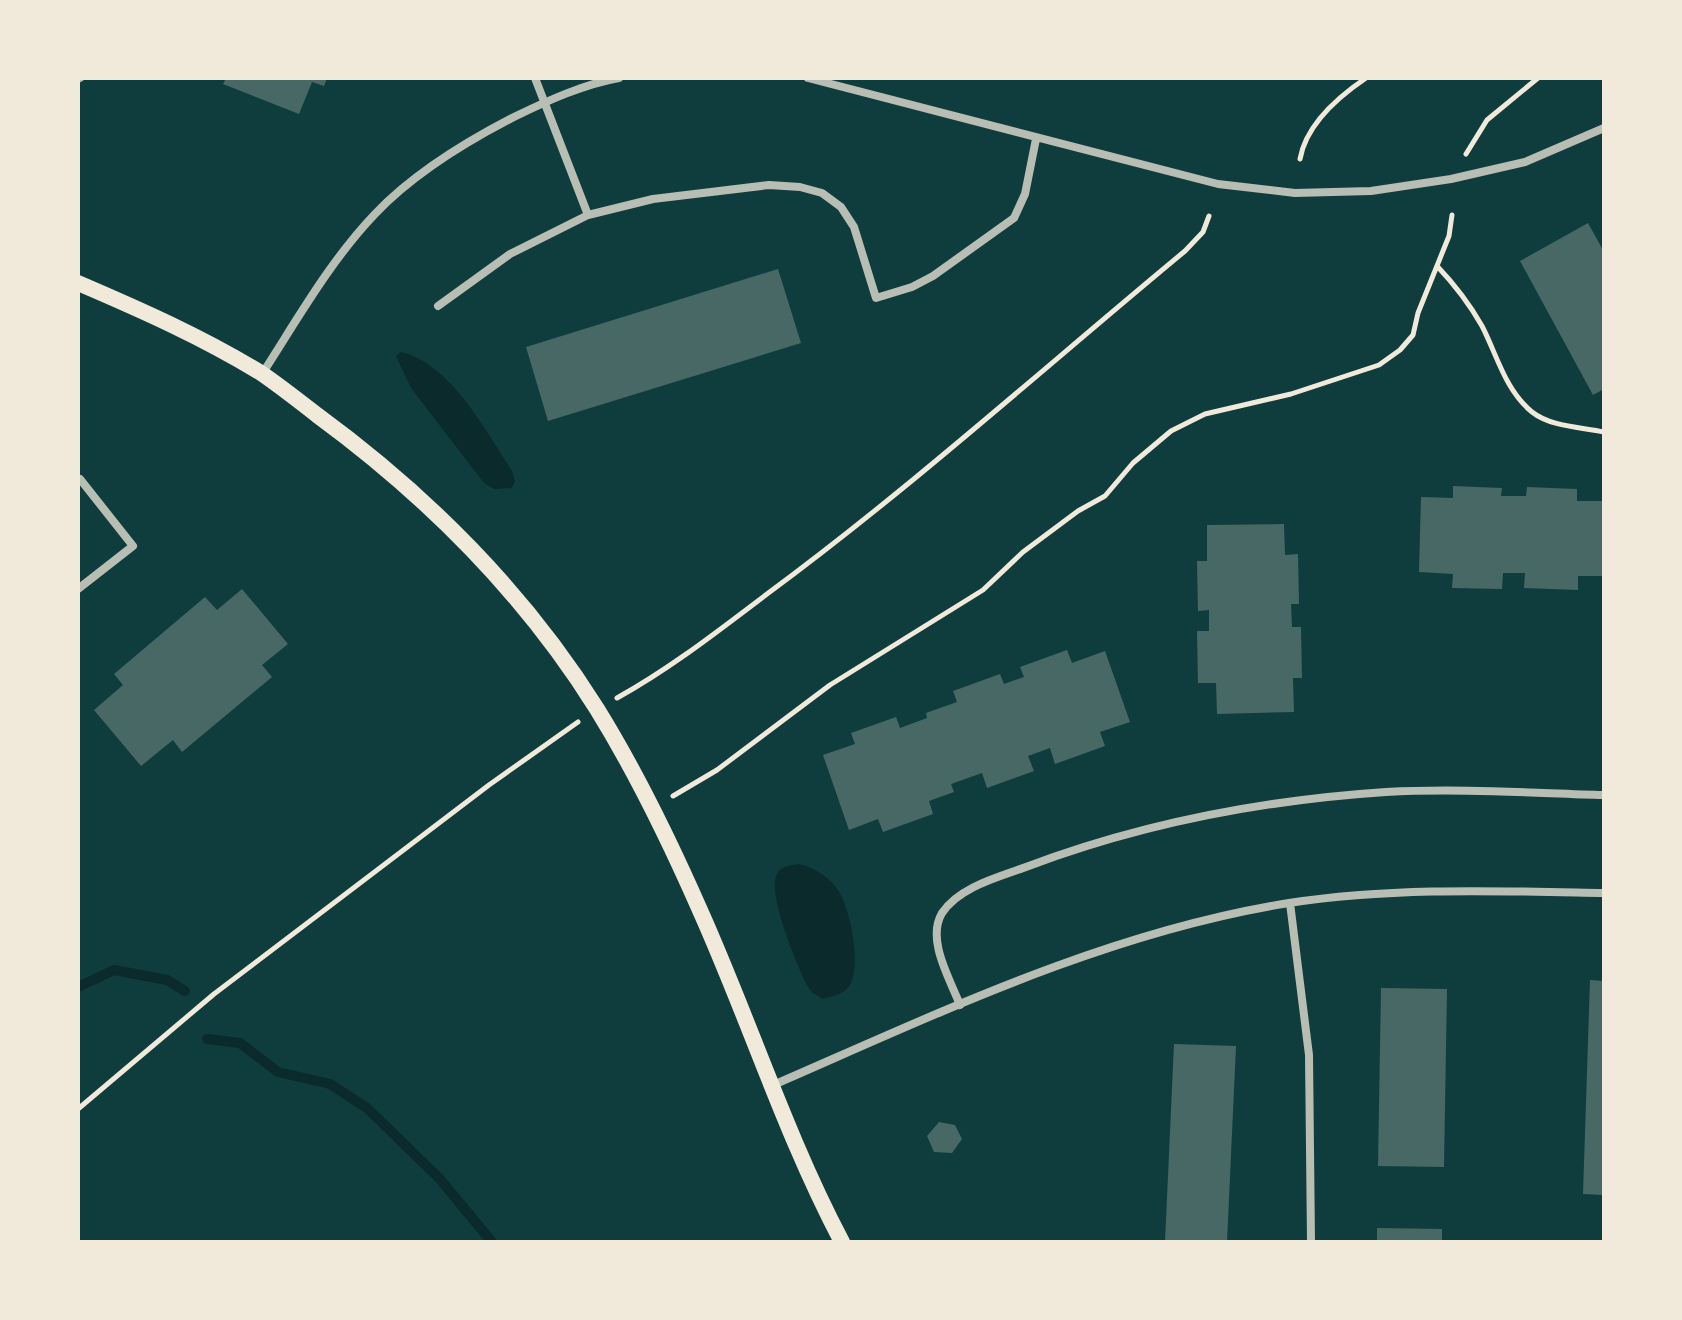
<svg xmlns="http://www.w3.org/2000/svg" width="1682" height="1320" font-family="'Work Sans',sans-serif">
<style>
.water{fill:#0a2a2b}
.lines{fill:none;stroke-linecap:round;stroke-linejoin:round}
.stream{stroke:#0a2a2b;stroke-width:10}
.building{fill:#486865}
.path{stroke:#f1e9da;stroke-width:5}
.minor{stroke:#b8beb3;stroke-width:8}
.secondary{stroke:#f1e9da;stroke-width:16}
</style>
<rect width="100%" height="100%" fill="#0f3d3e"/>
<path class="water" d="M401 352C451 364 486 431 512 471L515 481 512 488 494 489 484 483 411 388 396 356Z
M798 864C813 867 826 875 836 887 850 906 862 963 850 985 844 995 832 996 822 999 817 995 811 993 808 987 798 968 766 892 777 874 782 865 789 866 798 864Z"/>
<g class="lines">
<path class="stream" d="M78 987 114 970 167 980 185 991
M207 1039 240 1043 278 1072 330 1084 367 1108 439 1178 492 1242"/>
</g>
<path class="building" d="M226 78H327L324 86 312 82 299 114 223 84Z
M1588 223 1604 252V389L1593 395 1520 261Z
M778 269 801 343 548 421 526 347Z
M1453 486 1502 488 1501 496H1526L1527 487 1577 489V501H1604V576H1578V590L1524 588 1525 573H1503L1502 589 1452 588 1453 574 1419 572 1421 497 1453 498Z
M1284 524 1285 555 1298 554 1299 604H1291L1292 627H1301L1302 678H1293L1294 712 1217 714 1216 683H1198L1197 631H1209V610L1198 611 1197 561H1207V525Z
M242 589 288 644 262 665 272 677 182 752 173 740 141 766 94 710 123 685 114 674 205 597 217 610Z
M1067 650 1072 663 1105 651 1130 722 1100 732 1105 746 1055 764 1050 748 1028 756 1034 771 987 788 982 773 951 784 954 792 929 801 933 814 883 832 878 819 849 830 823 755 855 744 851 733 896 717 900 728 927 718 926 713 957 702 953 691 1000 674 1004 684 1024 677 1020 667Z
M1590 980 1604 981V1195L1583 1194Z
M1381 988 1447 989 1444 1167 1378 1166Z
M1174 1044 1236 1046 1227 1242H1165Z
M939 1122 955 1125 962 1139 952 1153 934 1152 927 1136Z
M1377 1228 1442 1229V1242H1377Z"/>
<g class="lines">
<path class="path" d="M1466 154 1487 120 1538 78
M1300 159C1306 125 1338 97 1366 78
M1437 266C1455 285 1469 303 1482 326 1497 355 1505 390 1532 412 1551 427 1581 427 1604 432
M617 698C671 668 718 631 767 594 912 487 1046 366 1185 251L1203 232 1209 216
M673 796 717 770 830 685 983 590 1023 552 1078 511 1105 496 1133 463 1171 431 1205 414 1291 394 1379 365 1400 350 1413 335 1418 313 1449 236 1452 215
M78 1109 214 994 489 785 578 722"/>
<path class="minor" d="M535 78 588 215
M808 78 1218 184 1295 193 1371 191 1451 179 1525 162 1604 128
M78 79 80 78
M438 306 510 254 588 215 653 199 769 185 800 187 822 193 841 207 854 227 876 298 912 287 933 276 1014 218 1025 194 1036 139
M262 374C297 320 330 261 375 214 414 173 465 142 516 116 547 101 584 84 619 78
M78 481 80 479 133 546 78 589
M1290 903 1309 1055 1311 1242
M960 1005C950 979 926 940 942 913 959 887 999 877 1026 867 1140 824 1264 800 1386 792 1458 788 1532 793 1604 795
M771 1086C939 1013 1107 932 1289 903 1393 887 1500 891 1604 893"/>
<path class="secondary" d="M78 283C141 310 202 337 261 373 280 386 299 401 317 415 426 495 525 594 597 709 636 772 669 840 699 908 749 1019 785 1134 842 1242"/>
</g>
<rect width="1682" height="1320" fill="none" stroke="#f1e9da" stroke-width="160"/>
</svg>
